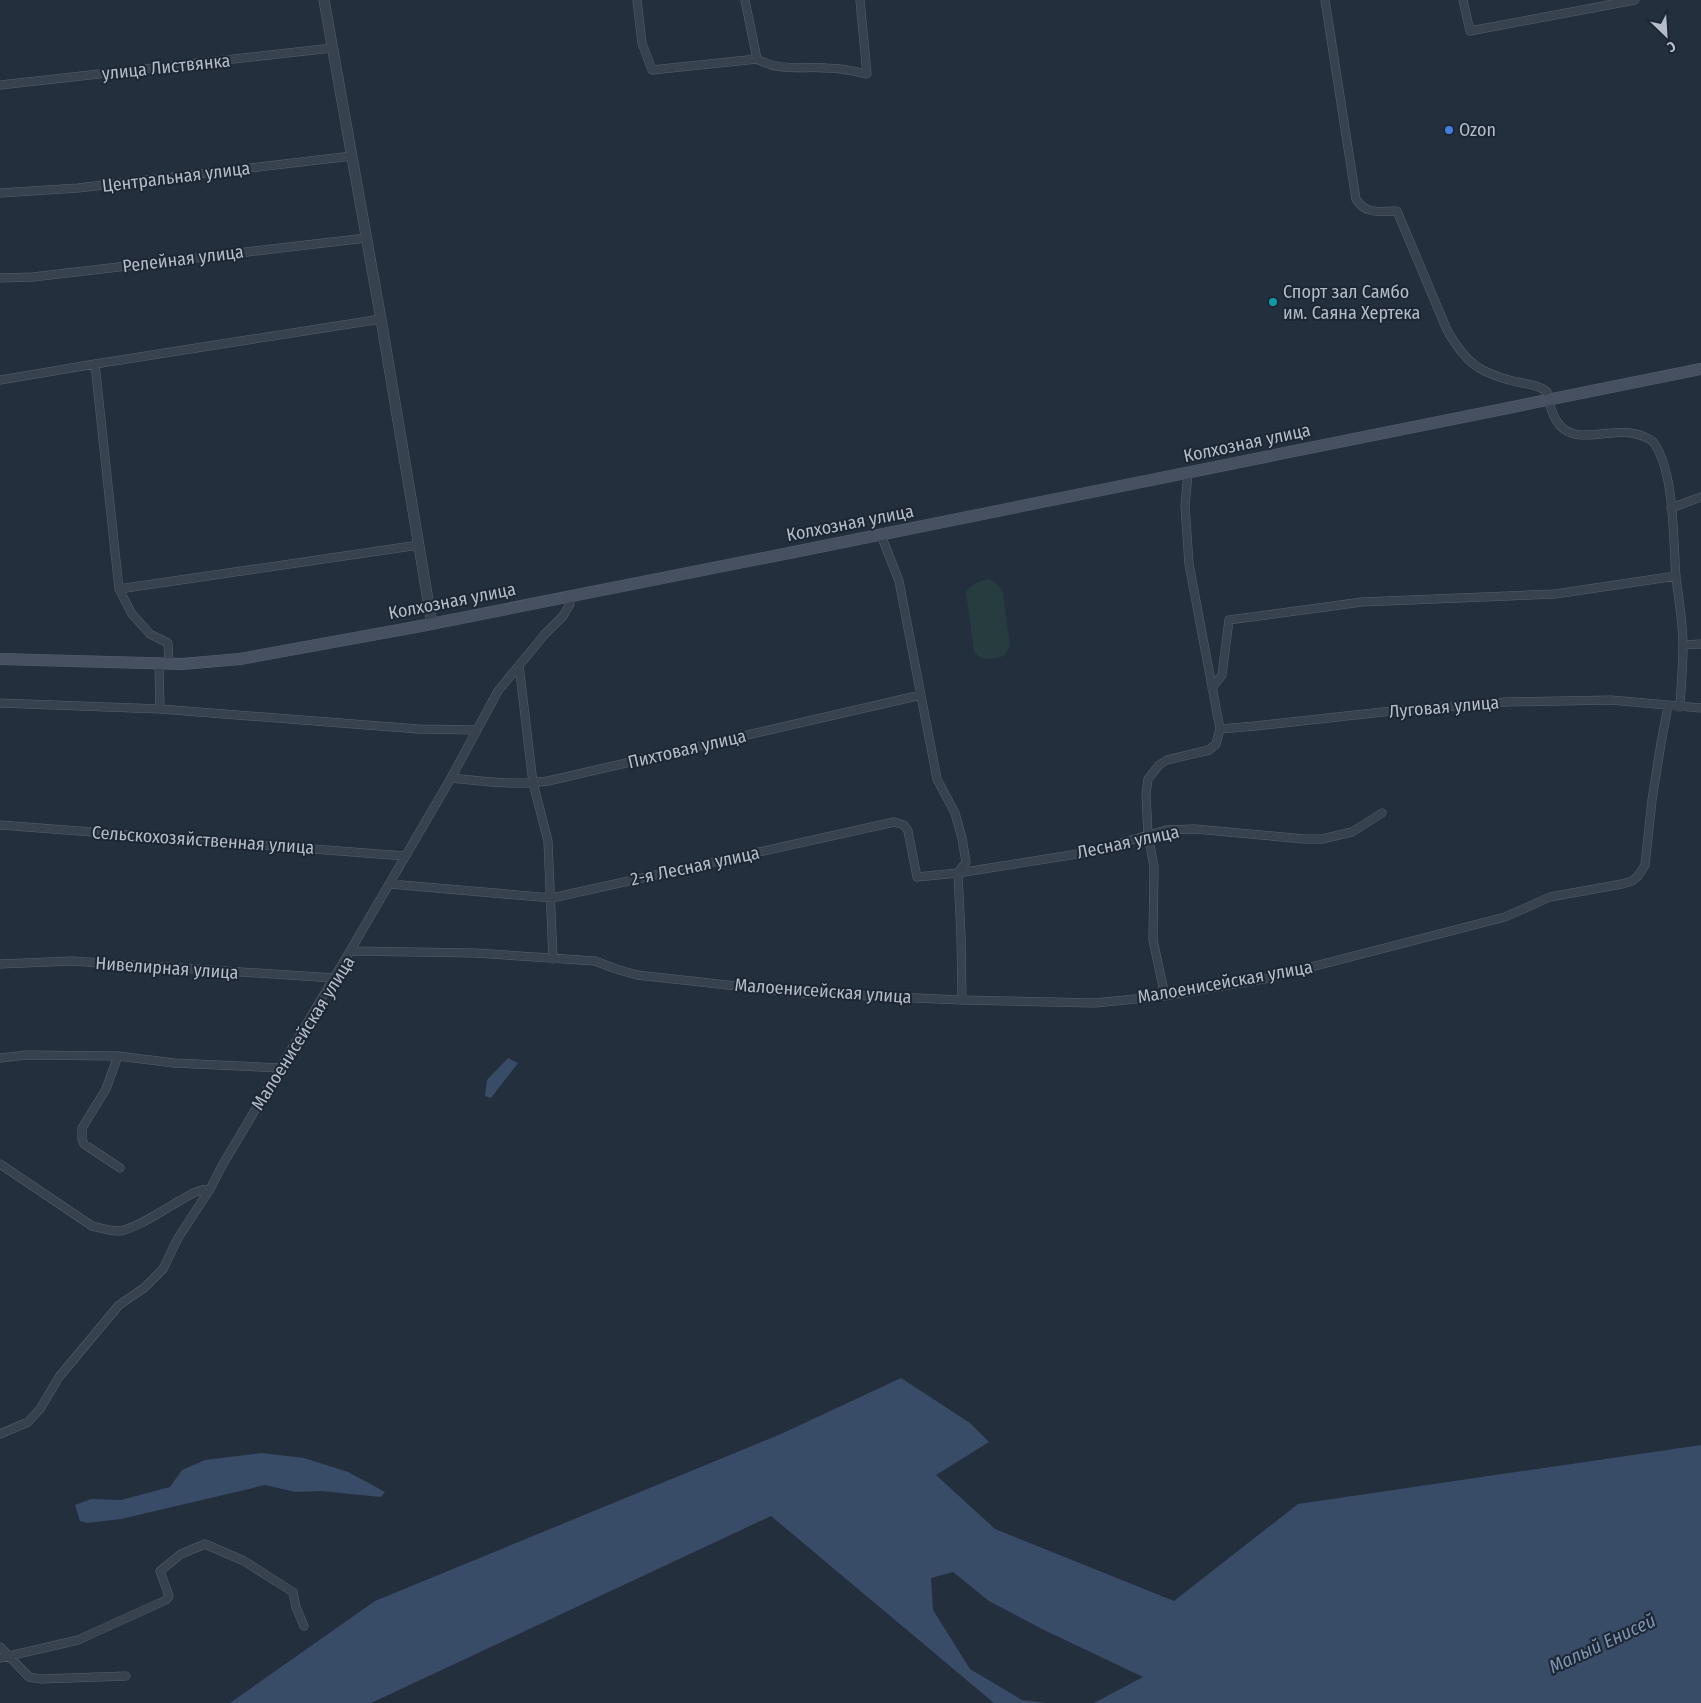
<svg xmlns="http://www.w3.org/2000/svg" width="1701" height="1703" font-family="'Fira Sans Condensed',sans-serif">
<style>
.green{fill:#263c3f}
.water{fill:#394c67}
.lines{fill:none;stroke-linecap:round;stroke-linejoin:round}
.minor-casing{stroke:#565f6c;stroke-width:9}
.tertiary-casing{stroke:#565f6c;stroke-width:11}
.secondary-casing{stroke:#565f6c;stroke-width:12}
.minor{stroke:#38414e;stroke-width:8}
.tertiary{stroke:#38414e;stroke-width:10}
.secondary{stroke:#465061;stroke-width:11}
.shop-dot{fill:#3f7fe0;stroke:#1d2633;stroke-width:2}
.culture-dot{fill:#0f9aa8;stroke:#1d2633;stroke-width:2}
.labels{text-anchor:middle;stroke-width:4;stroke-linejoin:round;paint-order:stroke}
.street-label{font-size:18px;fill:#b4bcc9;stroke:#1d2633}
.poi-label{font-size:18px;fill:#b4bcc9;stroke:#1d2633;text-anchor:start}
.water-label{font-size:19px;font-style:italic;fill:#7c92b1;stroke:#1d2633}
</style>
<rect width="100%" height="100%" fill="#242f3e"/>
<path class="green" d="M988 579C996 582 999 585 1003 593L1010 647 1004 656 992 659 980 658 974 652 966 592C972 584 978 582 988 579Z"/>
<path class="water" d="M508 1058 518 1063 491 1098 485 1096 487 1080Z
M901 1378 970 1423 989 1442 936 1475 995 1529 1174 1601 1298 1504 1701 1445V1703H1094L1143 1677 1042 1629 989 1601 953 1572 931 1578 933 1610 970 1669 1022 1700 1046 1703H994L771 1516 371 1703H230L375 1601 781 1434Z
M261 1453 304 1458 348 1472 385 1492 381 1497 321 1491 296 1492 265 1485 121 1519 87 1523 80 1521 75 1505 91 1499 121 1500 170 1487 182 1470 205 1460Z"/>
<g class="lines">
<g class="minor-casing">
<path id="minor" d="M637 0 642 43 652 70 757 59C780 72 802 66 827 68 840 68 854 71 867 74L860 0
M745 0 757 59
M1325 0 1356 199C1366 215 1379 211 1397 211L1447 330C1466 364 1480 373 1517 382 1528 384 1539 385 1547 392 1548 400 1550 406 1553 414 1570 455 1613 421 1645 437 1649 439 1652 440 1654 443 1675 473 1673 541 1676 578 1679 600 1683 624 1683 646 1683 666 1681 687 1680 707
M1463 0 1470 31 1635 0
M0 85 332 48
M0 193 78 188 352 156
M0 278 33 277 366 238
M95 364 119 589 419 545
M0 380 95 364 381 319
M1671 508 1701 497
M881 535 899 581 937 779 955 813 962 838 966 862 958 873 961 936 962 1000
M119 589 132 614 150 634 168 643 169 664
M1683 645 1701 644
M159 664 160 709
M519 665 533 783 548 841 553 959
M1212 688 1222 675 1229 620 1362 602 1555 594 1676 576
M0 703 160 709 418 729 477 730
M1220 729 1255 726 1392 711 1506 702 1611 700 1701 708
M451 778C484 781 516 786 548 781L921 695
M0 825 405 856
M390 884 552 898 894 822 904 825 908 831 917 877 958 873 1090 852 1166 830 1195 829 1304 839H1322L1352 832 1382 813
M350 951 451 778 498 691 545 634 563 616 570 604 569 596
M0 964 72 961 334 978
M1165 996 1153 940 1154 867 1148 834 1146 794 1148 779 1159 765 1167 760 1209 750 1216 744 1220 729 1189 564 1185 506 1188 473
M118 1056 106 1089 82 1128V1139L84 1144 120 1168
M0 1058 26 1055 118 1056 174 1063 281 1068
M0 1164 92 1226C101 1228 110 1231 119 1231 135 1230 166 1208 181 1200 191 1194 199 1189 210 1189
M0 1434 28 1422 40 1409 59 1377 119 1305 144 1288 163 1269 178 1238 210 1189 223 1164 350 951 475 953 595 961 616 969 637 975 801 993 962 1000 1095 1003 1165 996 1269 978 1505 917 1550 897 1622 884 1632 881 1638 876 1645 865 1652 800 1661 743 1668 706
M0 1647 29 1677 41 1679 126 1676
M0 1658 78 1640 166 1600 169 1596 160 1571 181 1554 205 1544 244 1561 293 1592 296 1607 304 1626"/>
</g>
<g class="tertiary-casing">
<path id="tertiary" d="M324 0 382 325 432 624"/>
</g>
<g class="secondary-casing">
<path id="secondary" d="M0 659 182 664 240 659 421 626 794 552 1701 369"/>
</g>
<use href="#minor" class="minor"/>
<use href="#tertiary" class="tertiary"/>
<use href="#secondary" class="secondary"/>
</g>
<circle class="shop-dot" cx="1449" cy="130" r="5"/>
<circle class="culture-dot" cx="1273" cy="302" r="5"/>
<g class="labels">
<g class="street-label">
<text transform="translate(166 67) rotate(-6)" y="6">улица Листвянка</text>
<text transform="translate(176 177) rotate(-7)" y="6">Центральная улица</text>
<text transform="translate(183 259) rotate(-7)" y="6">Релейная улица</text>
<text transform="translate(1247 443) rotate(-12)" y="6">Колхозная улица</text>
<text transform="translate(850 523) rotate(-11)" y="6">Колхозная улица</text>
<text transform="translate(452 601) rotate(-11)" y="6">Колхозная улица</text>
<text transform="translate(1444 707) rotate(-5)" y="6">Луговая улица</text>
<text transform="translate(687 749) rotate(-13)" y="6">Пихтовая улица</text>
<text transform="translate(203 840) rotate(4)" y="6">Сельскохозяйственная улица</text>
<text transform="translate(1128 842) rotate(-12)" y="6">Лесная улица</text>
<text transform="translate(695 866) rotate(-12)" y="6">2-я Лесная улица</text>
<text transform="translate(167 968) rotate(4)" y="6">Нивелирная улица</text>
<text transform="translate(1225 982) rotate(-10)" y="6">Малоенисейская улица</text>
<text transform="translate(823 991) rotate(4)" y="6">Малоенисейская улица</text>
<text transform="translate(303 1033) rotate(-58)" y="6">Малоенисейская улица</text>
</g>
<g class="poi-label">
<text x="1459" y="136">Ozon</text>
<text x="1283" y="298">Спорт зал Самбо<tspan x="1283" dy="21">им. Саяна Хертека</tspan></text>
</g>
<g class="water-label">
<text transform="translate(1602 1643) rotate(-25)" y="7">Малый Енисей</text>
</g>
</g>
<g transform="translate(1666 35) rotate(155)" stroke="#1d2633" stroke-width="4" paint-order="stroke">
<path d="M0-4L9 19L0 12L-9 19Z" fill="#b4bcc9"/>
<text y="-8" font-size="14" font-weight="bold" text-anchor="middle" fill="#b4bcc9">С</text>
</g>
</svg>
